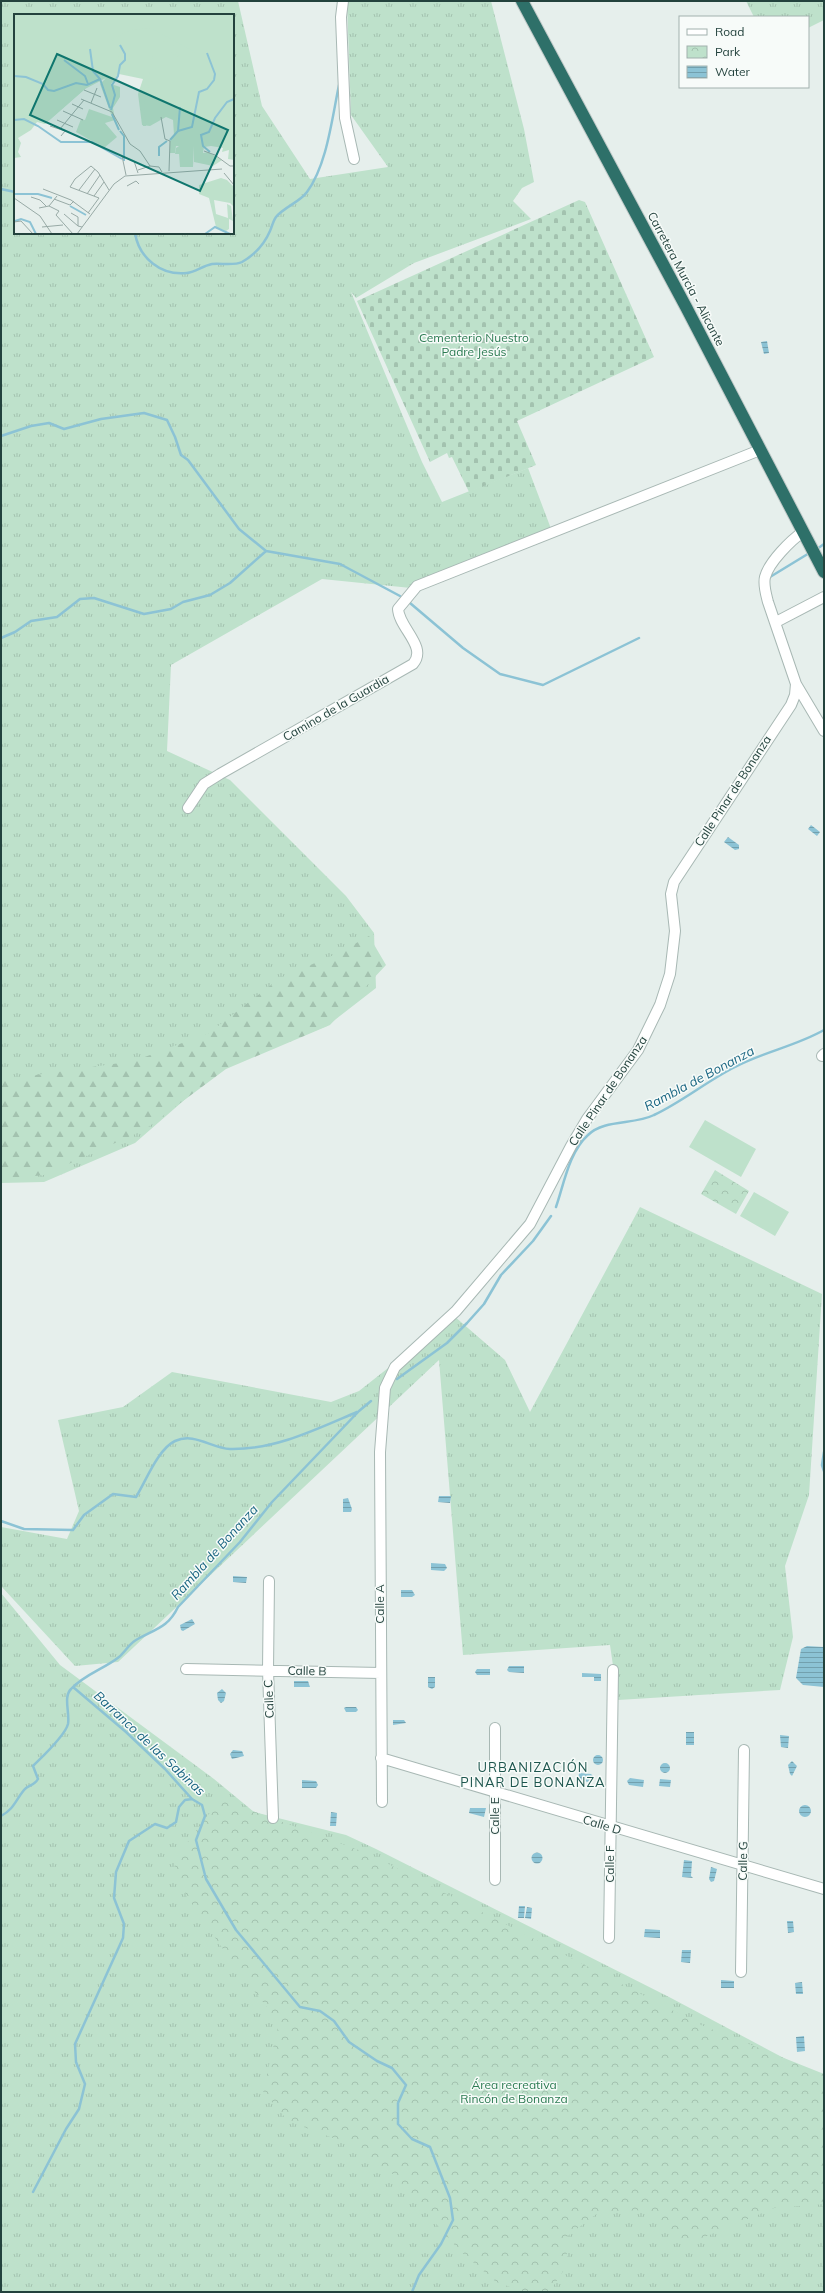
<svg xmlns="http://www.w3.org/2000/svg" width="825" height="2293" font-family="Mulish,sans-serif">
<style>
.grass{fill:url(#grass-tufts);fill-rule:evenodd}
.forest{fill:url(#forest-firs)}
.cemetery{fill:url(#cemetery-stones)}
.park{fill:url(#park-crowns)}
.garden{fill:#bee1cb}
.water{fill:url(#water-rules)}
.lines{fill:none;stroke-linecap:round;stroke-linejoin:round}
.stream{stroke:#8cc3d5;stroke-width:2.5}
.minor-casing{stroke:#a8b8b4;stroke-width:12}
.highway-casing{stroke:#c1cac9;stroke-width:14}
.minor{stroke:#fff;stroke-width:10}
.highway{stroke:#2e7069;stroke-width:12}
.labels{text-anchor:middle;stroke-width:3;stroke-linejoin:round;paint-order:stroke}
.street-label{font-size:12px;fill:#23423d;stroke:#f7fbf9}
.park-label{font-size:12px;fill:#2b7b52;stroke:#f7fbf9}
.water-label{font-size:13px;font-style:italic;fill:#1a6682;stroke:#f7fbf9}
.neighbourhood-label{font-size:13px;letter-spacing:1px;fill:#1e564e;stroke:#f7fbf9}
.inset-river{fill:none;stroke:#8cc3d5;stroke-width:2}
.inset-road{fill:none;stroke:#98aaa6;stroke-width:1}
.view{fill:#0f766e;fill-opacity:0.15;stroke:#0f766e;stroke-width:2}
.inset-edge{fill:none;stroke:#23423d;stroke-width:2}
</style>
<defs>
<pattern id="grass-tufts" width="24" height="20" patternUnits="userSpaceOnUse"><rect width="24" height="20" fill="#bee1cb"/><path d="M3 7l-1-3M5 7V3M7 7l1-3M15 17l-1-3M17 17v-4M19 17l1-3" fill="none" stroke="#a3c2af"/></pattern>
<pattern id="forest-firs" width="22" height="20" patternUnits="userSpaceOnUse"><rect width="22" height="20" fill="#bee1cb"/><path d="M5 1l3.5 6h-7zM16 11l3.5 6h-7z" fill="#a3c2af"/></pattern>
<pattern id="cemetery-stones" width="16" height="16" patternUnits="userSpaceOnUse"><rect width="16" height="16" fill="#bee1cb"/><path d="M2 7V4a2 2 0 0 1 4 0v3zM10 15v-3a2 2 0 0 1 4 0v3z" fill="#a3c2af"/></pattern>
<pattern id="park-crowns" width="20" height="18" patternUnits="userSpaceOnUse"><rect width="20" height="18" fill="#bee1cb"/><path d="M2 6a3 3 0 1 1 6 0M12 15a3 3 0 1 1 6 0" fill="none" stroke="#a3c2af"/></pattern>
<pattern id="water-rules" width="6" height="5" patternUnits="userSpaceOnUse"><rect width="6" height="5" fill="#8cc3d5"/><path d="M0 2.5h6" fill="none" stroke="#72a0ae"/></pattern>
</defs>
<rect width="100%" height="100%" fill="#e6efec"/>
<path class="grass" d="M1 1H238L262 106 310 179 388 167 351 115 347 1H491L524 129 534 182 522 188 513 201 531 219 414 263 356 298 351 292 422 462 442 502 528 468 553 534 411 588 322 579 171 665 167 751 230 780 346 896 374 933 376 988 327 1026 221 1068 135 1143 44 1182 1 1183ZM15 15H233V233H15Z
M746 1H824V20L808 28V17H754Z
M640 1207 822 1294 809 1495 785 1566 793 1637 780 1690 618 1700 610 1645 463 1655 439 1360 118 1662 75 1666 1 1586V1527L67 1539 79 1511 58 1420 123 1407 172 1372 331 1402 359 1391 454 1316 505 1360 530 1412Z
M1 1593 60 1665 214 1779 254 1812 346 1835 376 1849 671 1998 795 2064 824 2076V2292H1Z"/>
<path class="forest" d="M369 936 386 965 330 1025 226 1069 144 1130 44 1175 1 1180V1080L134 1061 209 1033 280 978 336 954Z"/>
<path class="cemetery" d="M579 200 585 202 654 357 517 421 536 465 469 492 452 457 449 458 447 453 430 462 357 301Z"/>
<path class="park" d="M715 1170 749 1191 736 1214 701 1194Z
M222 1797 239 1806 369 1854 701 2025 824 2074V2204L774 2208 685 2245 647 2210 599 2212 565 2238 568 2264 549 2292H524L496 2282 458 2249 394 2175 354 2146 288 2121 263 2091 279 2023 234 1965 187 1897 173 1861Z"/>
<path class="garden" d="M705 1120 756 1149 741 1177 689 1147Z
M754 1192 789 1212 775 1236 740 1216Z"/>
<path class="water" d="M767 341 769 353 764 354 761 342Z
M811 825 820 832 817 836 808 829Z
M728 837 739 845V849L735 850 724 842Z
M439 1496H451L450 1503 438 1502Z
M348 1498 352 1509 351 1512H343V1499Z
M431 1563 445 1564 447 1568 444 1571 431 1570Z
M233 1576 247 1577 246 1583 233 1582Z
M401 1590H412L415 1595 412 1597H401Z
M192 1619 195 1624 183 1631 181 1630 180 1625Z
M807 1646 824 1647V1687L803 1685 796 1678 801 1649Z
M509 1666H524V1673L509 1672 507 1670Z
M477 1669H490V1675H477L475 1672Z
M582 1673 601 1674V1681H594V1677H582Z
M428 1677H435V1687L432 1689 428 1687Z
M294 1681H308L310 1687H294Z
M222 1689 226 1693 224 1701 221 1703 218 1700 217 1693Z
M346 1707H356L358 1710 356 1712H346L344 1708Z
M393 1720H404L406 1723 393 1725Z
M686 1732H694V1745H686Z
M780 1735 789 1736 788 1748 781 1747Z
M233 1750 242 1751 244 1756 232 1759 230 1754Z
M593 1760a5 5 0 1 1 10 0a5 5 0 1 1-10 0Z
M792 1761 797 1766 792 1776 790 1774 788 1765Z
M660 1768a5 5 0 1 1 10 0a5 5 0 1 1-10 0Z
M579 1773 591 1774 595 1778 591 1782 578 1781Z
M630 1778 644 1780 643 1787 629 1785 627 1781Z
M660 1779 671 1780 670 1787 659 1786Z
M302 1780 316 1781 318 1785 316 1788H302Z
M799 1811a6 6 0 1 1 12 0a6 6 0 1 1-12 0Z
M470 1808H486L484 1817 469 1813Z
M331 1812 337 1813 336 1826H330Z
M531.5 1858a5.5 5.5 0 1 1 11 0a5.5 5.5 0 1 1-11 0Z
M684 1860 692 1861 691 1876 693 1878 682 1877Z
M711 1867 717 1869 714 1881 711 1882 709 1879Z
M519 1906H525L524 1918H518Z
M527 1907 532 1908 531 1919 525 1918Z
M787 1921H793L794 1932 788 1933Z
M645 1929 660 1930V1938L644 1937Z
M682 1950H691L690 1963 681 1962Z
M721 1980 734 1981V1988H721Z
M802 1982 803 1994H796L795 1983Z
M804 2036 805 2051 797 2052 796 2037Z"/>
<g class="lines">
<path class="stream" d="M1 189 15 192
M135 233C139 258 161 276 187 273 196 272 202 266 212 264 221 263 234 266 242 262 256 254 264 245 270 231 272 227 273 221 276 217 284 207 300 202 307 192 327 165 332 118 339 85
M1 436 31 426 49 423 64 429 101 419 144 413 167 420 175 437 181 455 188 460 239 529 266 551 340 564 400 596
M817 549 824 544
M770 577 811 552
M410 603 463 648 500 674 543 685 639 638
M1 638 15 632 31 621 57 617 80 599 94 598 144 614 171 609 183 602 210 595 230 583 266 551
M556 1207C564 1184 569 1152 588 1135 604 1119 634 1125 654 1115 682 1102 707 1081 735 1067 763 1052 796 1046 824 1030
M397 1379 447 1343 467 1323 484 1304 501 1275 533 1241 551 1216
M824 1452 822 1465 824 1471
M1 1521 24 1529 73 1530 84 1515 113 1494 136 1497C146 1481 158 1449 175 1441 194 1432 211 1448 230 1449 275 1450 317 1429 357 1412
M73 1687 126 1732 165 1769 192 1799 202 1805 205 1816 196 1840 206 1879 236 1930 300 2007 320 2011 334 2021 349 2042 377 2061 392 2068 406 2085 398 2103V2124L412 2139 430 2147 450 2198 453 2220 441 2244 419 2275 412 2292
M1 1816C14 1809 15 1801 24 1790 28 1785 34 1786 38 1779L33 1766C42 1757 65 1736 68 1724 70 1713 63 1697 71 1689 85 1674 104 1669 119 1657 125 1652 129 1644 136 1640 155 1629 168 1628 178 1607L240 1542 272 1502 359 1411 371 1401
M33 2192 66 2129 79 2109 85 2084 76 2062 75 2044 123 1938 124 1924 114 1898 116 1872 129 1841 155 1824 167 1828 176 1822 179 1807 185 1800 192 1799"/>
<g class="minor-casing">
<path id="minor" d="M343 1 341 17 345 118 354 159
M776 622 824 597
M796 684 824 731
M188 808 204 784 220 774 413 664C428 647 399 628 398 609L417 586 760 450
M822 1056 824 1054
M269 1581 268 1670 273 1818
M186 1669 381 1673
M381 1758 824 1889
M382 1802 380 1452 385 1388 395 1367 456 1311 530 1224 571 1146 587 1119 638 1050 660 1005 670 974 675 931 671 894 674 882 791 705 795 695 796 684 768 602C766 594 763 585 765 577 769 562 791 540 803 532
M495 1880V1728
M609 1938 613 1670
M741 1972 744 1750"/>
</g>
<g class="highway-casing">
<path id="highway" d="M522 1 686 307 824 572"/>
</g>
<use href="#minor" class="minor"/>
<use href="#highway" class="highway"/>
</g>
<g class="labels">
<g class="street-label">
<text transform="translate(686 279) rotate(62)" y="4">Carretera Murcia - Alicante</text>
<text transform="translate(336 708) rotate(-30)" y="4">Camino de la Guardia</text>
<text transform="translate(733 791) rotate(-57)" y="4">Calle Pinar de Bonanza</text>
<text transform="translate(608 1091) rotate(-56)" y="4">Calle Pinar de Bonanza</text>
<text transform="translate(380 1604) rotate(-90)" y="4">Calle A</text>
<text transform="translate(307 1671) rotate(1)" y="4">Calle B</text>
<text transform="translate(269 1699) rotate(-92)" y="4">Calle C</text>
<text transform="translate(495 1816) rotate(-90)" y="4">Calle E</text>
<text transform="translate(602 1825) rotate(17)" y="4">Calle D</text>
<text transform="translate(743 1861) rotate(-89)" y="4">Calle G</text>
<text transform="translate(610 1864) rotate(-90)" y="4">Calle F</text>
</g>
<g class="park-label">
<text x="474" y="342">Cementerio Nuestro<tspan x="474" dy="14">Padre Jesús</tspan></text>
<text x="514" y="2089">Área recreativa<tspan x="514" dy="14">Rincón de Bonanza</tspan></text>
</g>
<g class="water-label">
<text transform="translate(699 1078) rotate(-28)" y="5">Rambla de Bonanza</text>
<text transform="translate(214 1552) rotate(-48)" y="5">Rambla de Bonanza</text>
<text transform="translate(150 1743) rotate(43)" y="5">Barranco de las Sabinas</text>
</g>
<g class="neighbourhood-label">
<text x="533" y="1772">URBANIZACIÓN<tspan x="533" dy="15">PINAR DE BONANZA</tspan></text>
</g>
</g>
<g transform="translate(14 14)">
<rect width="220" height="220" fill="#e6efec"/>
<path d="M0 0H220V151V146L214 145 215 136 208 138 209 134 197 132 190 133 189 139 194 138 208 146 199 152 180 148V132H162L161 139H156V127L160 121 159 106 152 103 136 112 128 111 124 80 129 65 105 60 97 70 106 73V83L99 94 101 106 91 109 103 123 90 134 62 118 67 105 71 106 75 95 98 103 86 70 92 64 71 75 31 110 23 108 17 116 4 124 7 129 4 138 7 143 0 144ZM207 164 213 166 220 173V193L216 189 200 186 202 200 214 204 213 190 217 192 220 215 219 207 215 205V215L212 217 202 213 195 184 185 180V171Z" fill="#bee1cb"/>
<path d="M137 14 181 38 166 44 158 29 153 27 147 28V38H157L164 43 153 54 139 41 135 62 139 55 148 52 135 71 130 91 132 112H129L125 80 130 64 108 58 104 47 106 35 104 32H99L100 27 96 26 117 16ZM220 76V112L217 113 214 105Z" fill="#bee1cb"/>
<path d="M165 132H180L179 153H166L165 140H161L162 134Z" fill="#bee1cb"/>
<path d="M50 66 54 69 70 67 73 73 31 110 25 108 22 105 24 92 29 87 25 80Z" fill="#bee1cb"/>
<path class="inset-river" d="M76 35 79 57 86 65 96 94M50 46 71 62 74 70M0 62 12 63 29 70 34 76 40 77 62 69 73 71 86 65M97 96 101 81 98 71 104 62 106 51 111 46V40L106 31M98 100 105 116M0 106 10 105 24 112 47 128H78L108 145M106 117 110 122V147M164 117 166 93M156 126 164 117 178 113 185 78 193 75 200 66 201 60 193 39M196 138 189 132 187 121 195 118 201 104 213 88 220 85M145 142V133L153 127M0 180H24L38 184M56 192 72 201M1 207 7 205 16 208 22 220M191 220 201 213 216 220"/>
<path class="inset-road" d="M70 76 87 83M67 85 98 98 116 130 126 137 136 152 145 153 148 158M77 89 83 74M58 90 69 95M49 97 69 106M147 103 151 125 156 127 155 157M43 106 59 113M36 112 51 117 47 122M46 115 70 86M190 137 201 141 216 152H220M108 142 112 161M120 147 124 159M124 156 136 152M210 159 220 171M113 172 122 167 125 170M29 175 57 186 76 200M65 176 81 155M73 180 86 161M80 182 90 168M17 183 26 186 32 192M0 184 26 202 38 220M40 185 56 191 60 187M35 192 45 197 42 201 59 220M25 194 35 192 43 182M57 199 64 203V212L68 213M74 199 85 184 56 173 61 165 77 152 84 158 95 176M50 200 64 212M0 208 7 207 19 220M28 213 49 211M63 220 100 170 111 162 208 155"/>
<path class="view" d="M43 40 214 116 186 177 16 101Z"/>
<rect width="220" height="220" class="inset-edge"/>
</g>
<rect width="825" height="2293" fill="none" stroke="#23423d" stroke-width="4"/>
<rect x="679" y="16" width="130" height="72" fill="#f7fbf9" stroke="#a2b1ae"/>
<rect x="687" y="29" width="20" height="6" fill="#ffffff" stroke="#a2b1ae"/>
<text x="715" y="36" font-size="12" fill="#23423d">Road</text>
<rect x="687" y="46" width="20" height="12" fill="url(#park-crowns)" stroke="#a2b1ae"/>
<text x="715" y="56" font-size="12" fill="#23423d">Park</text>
<rect x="687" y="66" width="20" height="12" fill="url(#water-rules)" stroke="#a2b1ae"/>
<text x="715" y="76" font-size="12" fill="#23423d">Water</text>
</svg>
